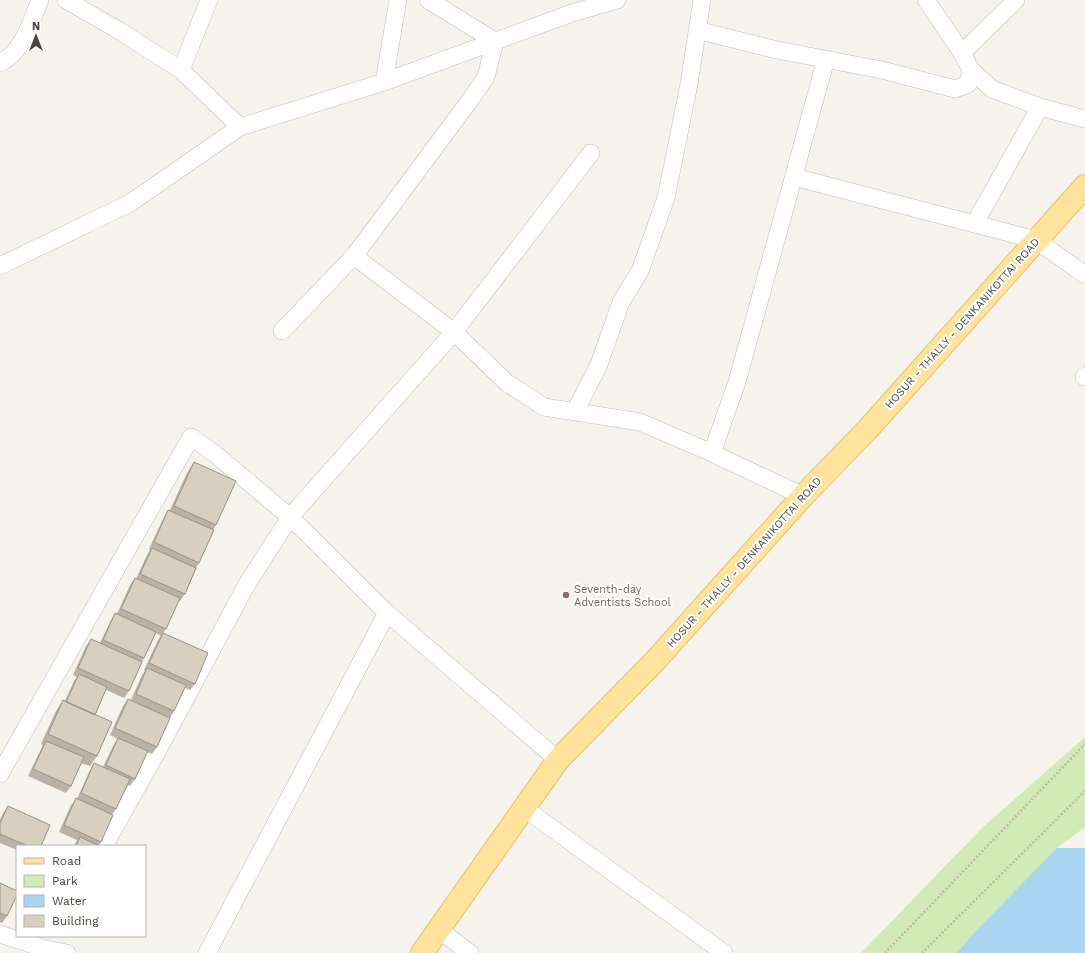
<svg xmlns="http://www.w3.org/2000/svg" width="1085" height="953" font-family="'Work Sans',sans-serif">
<style>
.green{fill:#d2eab5}
.water{fill:#a9d4f2}
.lines{fill:none;stroke-linecap:round;stroke-linejoin:round}
.minor-casing{stroke:#c2bbae;stroke-width:18}
.primary-casing{stroke:#e6c16a;stroke-width:24}
.path{stroke:#c4b79f;stroke-width:2.5;stroke-dasharray:2 2;stroke-linecap:butt}
.minor{stroke:#fff;stroke-width:17}
.primary{stroke:#ffe39c;stroke-width:22}
.wall{fill:#bab2a6}
.building{fill:#d8cfc1;stroke:#979187}
.education-dot{fill:#8d6e63;stroke:#fff;stroke-width:1.5}
.labels{text-anchor:middle;stroke-width:4;stroke-linejoin:round;paint-order:stroke}
.street-label{font-size:11px;fill:#4b4439;stroke:#fff}
.education-label{font-size:11px;fill:#785e54;stroke:#fff;text-anchor:start}
</style>
<rect width="100%" height="100%" fill="#f6f3ec"/>
<path class="green" d="M1085 737V827L1057 848 965 953H861L982 828Z"/>
<path class="water" d="M1057 848H1085V953H957L975 932Z"/>
<g class="lines">
<g class="minor-casing">
<path id="minor" d="M66 0 118 30 181 70 240 127
M926 0 962 53 971 70 992 89 1040 107 1085 119
M697 30 777 50 882 70 955 89 968 84 971 70
M962 53 1016 0
M0 63C23 52 31 22 40 0
M181 70 209 0
M384 82 398 0
M794 177 1036 240 1085 275
M975 223 1040 107
M354 256 454 332 507 383 544 407 640 422 712 453 803 496
M0 266 130 203 240 127 384 82 572 13 617 0
M282 331 354 256 468 103 486 77 495 41 428 0
M1084 377 1085 376
M575 411 598 367 621 302 640 271 666 198 689 84 702 0
M712 453 737 382 826 59
M0 774 191 437 215 454 290 517 387 613 558 760
M524 808 724 953
M104 846 158 750 247 584 290 517 454 332 591 153
M438 929 470 953
M0 934 46 949 67 953
M207 953 387 613"/>
</g>
<g class="primary-casing">
<path id="primary" d="M422 953 558 760 655 661 803 496 868 429 1085 186"/>
</g>
<path class="path" d="M885 953 1085 744
M922 953 1085 791"/>
<use href="#minor" class="minor"/>
<use href="#primary" class="primary"/>
</g>
<path class="wall" d="M194 462 216 525 213 530 199 563 196 568 185 594 180 601H178L166 629 161 636 156 633 144 658 142 662 129 691 124 698 106 690 95 715 97 756 90 766 81 763 71 786 66 793 28 776 43 745 41 744 56 711 63 700 65 701 74 681 77 677 73 675 86 646 91 639 100 643 111 620 115 613 117 614 130 585 135 578 136 579 147 555 150 550 149 549 164 517 168 510H170L187 473Z
M163 633 195 684 190 690 185 688 174 711 170 718 157 747 152 754 147 752 135 779 130 786 127 784 116 809 112 814 101 842 99 845 100 846H74L77 840 59 832 71 805 77 799 90 770 94 763 103 767 114 744 118 739 110 735 123 706 128 699 131 700 142 675 145 671 144 670 158 640Z
M8 806 41 846H17V850L0 843V820L3 813Z
M0 883 7 916 2 923 0 922Z"/>
<path class="building" d="M194 462 236 481 216 525 174 506Z
M168 510 214 530 199 563 154 542Z
M152 548 196 568 185 594 140 574Z
M135 578 180 598 166 629 121 609Z
M115 613 156 632 144 658 103 640Z
M163 633 208 653 195 684 149 663Z
M91 639 142 662 129 691 78 668Z
M147 668 186 685 174 711 136 694Z
M79 674 107 687 95 715 66 702Z
M128 699 170 718 157 747 115 728Z
M63 700 112 722 97 756 48 734Z
M118 738 148 751 135 779 106 765Z
M46 741 84 757 71 786 33 769Z
M94 763 130 779 116 809 81 793Z
M76 798 113 815 101 842 64 825Z
M8 806 50 825 41 846H28L0 834V823Z
M80 837 100 846H76Z
M0 883 17 891V895L7 916 0 913Z"/>
<circle class="education-dot" cx="566" cy="595" r="4"/>
<g class="labels">
<g class="street-label">
<text transform="translate(962 323) rotate(-48)" y="4">HOSUR - THALLY - DENKANIKOTTAI ROAD</text>
<text transform="translate(744 562) rotate(-48)" y="4">HOSUR - THALLY - DENKANIKOTTAI ROAD</text>
</g>
<g class="education-label">
<text x="574" y="593">Seventh-day<tspan x="574" dy="13">Adventists School</tspan></text>
</g>
</g>
<rect x="16" y="845" width="130" height="92" fill="#ffffff" stroke="#b7b4b0"/>
<rect x="24" y="858" width="20" height="6" fill="#ffe39c" stroke="#b7b4b0"/>
<text x="52" y="865" font-size="12" fill="#4b4439">Road</text>
<rect x="24" y="875" width="20" height="12" fill="#d2eab5" stroke="#b7b4b0"/>
<text x="52" y="885" font-size="12" fill="#4b4439">Park</text>
<rect x="24" y="895" width="20" height="12" fill="#a9d4f2" stroke="#b7b4b0"/>
<text x="52" y="905" font-size="12" fill="#4b4439">Water</text>
<rect x="24" y="915" width="20" height="12" fill="#d8cfc1" stroke="#b7b4b0"/>
<text x="52" y="925" font-size="12" fill="#4b4439">Building</text>
<g transform="translate(36 36)" stroke="#ffffff" stroke-width="3" paint-order="stroke">
<path d="M0-3L7 15L0 10L-7 15Z" fill="#4b4439"/>
<text y="-6" font-size="11" font-weight="bold" text-anchor="middle" fill="#4b4439">N</text>
</g>
</svg>
